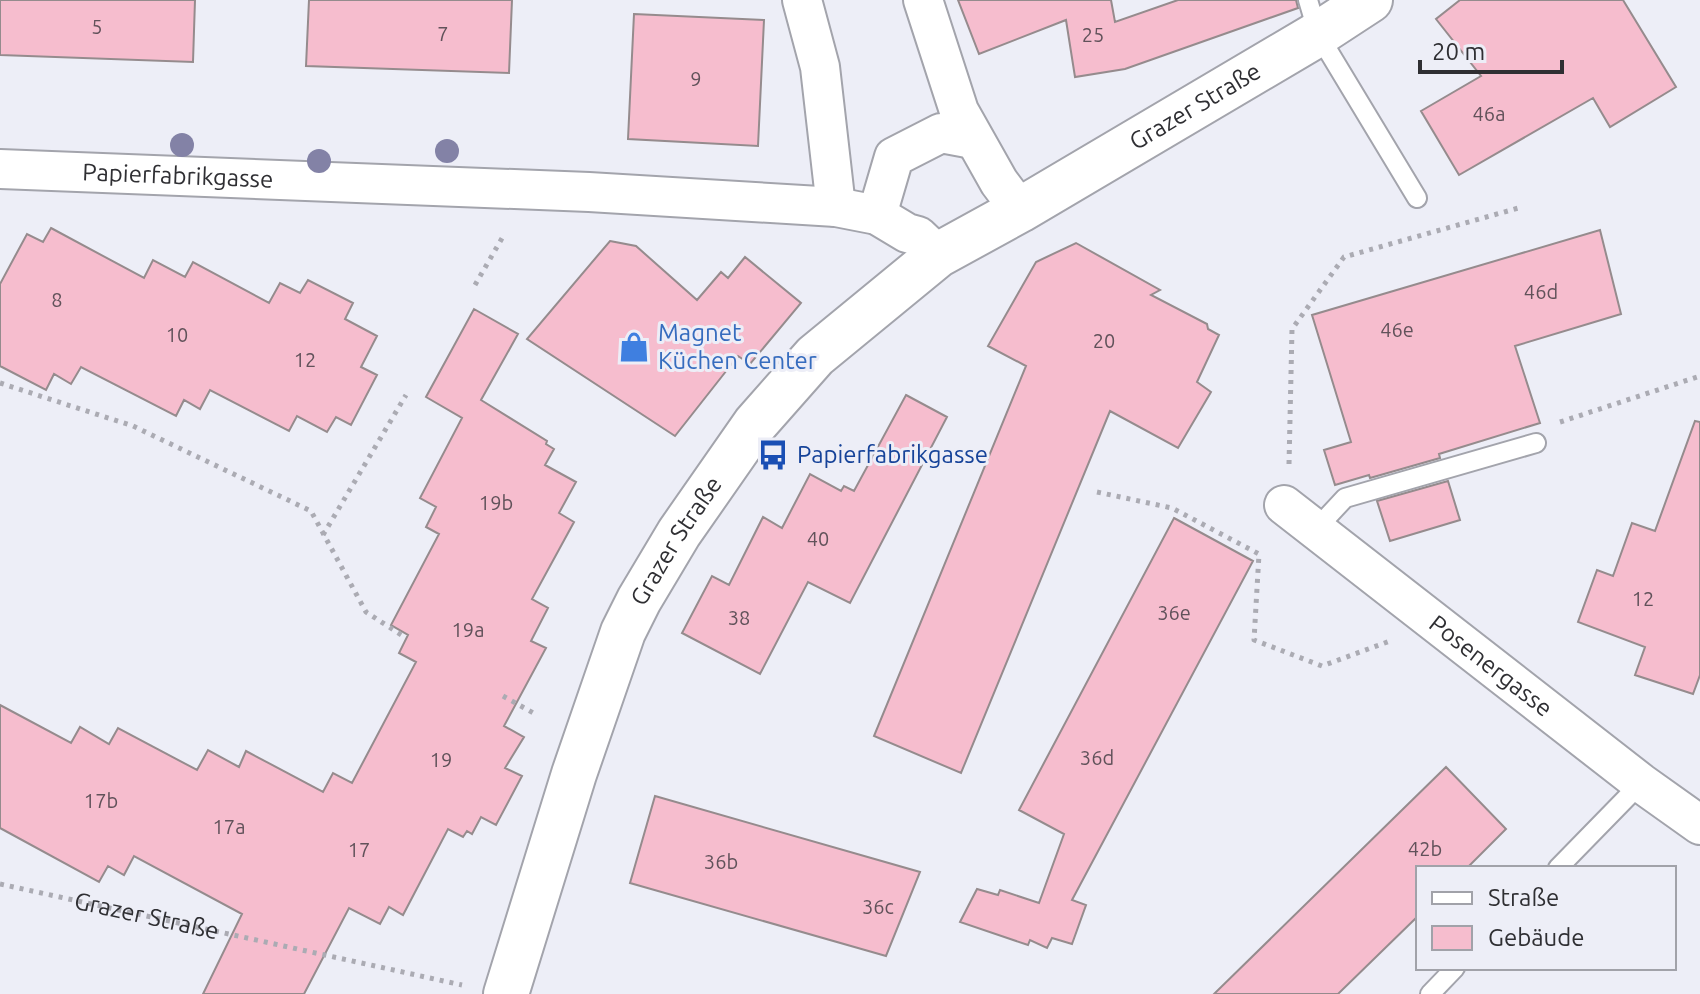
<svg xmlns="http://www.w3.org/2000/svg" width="1700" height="994" font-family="Ubuntu,sans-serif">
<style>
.building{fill:#f6bdce;stroke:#958b8d;stroke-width:2}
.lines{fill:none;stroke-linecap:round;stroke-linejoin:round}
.service-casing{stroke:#a3a4ac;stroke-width:22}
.minor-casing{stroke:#a3a4ac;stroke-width:42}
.tertiary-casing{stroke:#a3a4ac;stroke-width:48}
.path{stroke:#ababb3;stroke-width:5;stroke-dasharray:4 6;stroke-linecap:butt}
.service{stroke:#fff;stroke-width:18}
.minor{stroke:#fff;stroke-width:38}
.tertiary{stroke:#fff;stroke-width:44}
.tree{fill:#8382a6}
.labels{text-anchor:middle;stroke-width:6;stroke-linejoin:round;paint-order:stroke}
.number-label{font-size:20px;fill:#61525a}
.street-label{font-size:24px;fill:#2f2f33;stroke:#edeef7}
.shop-label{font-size:24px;fill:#366cbe;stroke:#edeef7;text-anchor:start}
.transit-label{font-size:24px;fill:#164399;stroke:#edeef7;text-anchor:start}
</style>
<rect width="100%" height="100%" fill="#edeef7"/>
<path class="building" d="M0 0H195L193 62 0 55Z
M309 0H512L509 73 306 66Z
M958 0H1111L1115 22 1178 0H1296L1298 8 1125 69 1075 77 1066 20 979 54Z
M1460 0H1623L1676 87 1610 127 1593 98 1459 175 1421 111 1481 76 1436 19Z
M634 14 764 20 758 146 628 139Z
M51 228 144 278 153 260 185 277 193 262 269 303 280 283 300 293 308 280 353 303 345 319 377 336 361 367 377 375 351 425 336 417 327 432 297 416 289 431 210 390 200 409 184 400 176 416 81 367 71 384 54 374 46 390 0 366V284L27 234 43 242Z
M1600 230 1621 314 1515 346 1540 423 1439 454 1440 458 1370 478 1369 475 1335 485 1324 450 1351 442 1312 315Z
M610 241 636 246 697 300 721 272 728 278 745 257 801 303 750 364 738 356 675 436 527 339Z
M1076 243 1160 290 1151 295 1207 324 1208 329 1219 335 1197 382 1211 392 1178 448 1110 411 961 773 874 736 1026 366 988 346 1036 262Z
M474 309 518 334 481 400 547 441 546 444 554 449 545 465 576 482 559 513 574 522 532 599 548 608 531 641 546 648 504 726 524 737 505 768 522 776 496 825 481 817 472 834 467 831 463 837 448 829 403 915 389 907 380 924 349 908 304 994H203L242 914 134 856 124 875 108 866 99 882 0 828V705L71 743 80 727 109 744 118 728 197 770 208 750 239 767 246 751 323 792 333 773 352 783 416 662 399 653 408 635 391 625 439 534 426 527 436 507 420 498 462 418 426 397Z
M906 395 947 417 850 603 808 582 760 674 682 633 712 576 729 585 763 517 782 528 810 474 841 491 844 486 854 491Z
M1695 421 1700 422V675L1693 694 1635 675 1645 647 1578 622 1597 570 1613 576 1632 523 1655 531Z
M1448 481 1460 520 1390 541 1377 501Z
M1174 518 1253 561 1072 900 1086 905 1072 944 1052 938 1047 948 1030 940 1028 945 960 922 977 889 998 895 1000 890 1039 903 1064 834 1019 810Z
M1446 767 1506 829 1467 868H1418V916L1338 994H1214Z
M655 796 920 872 886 956 630 883Z"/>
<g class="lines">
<g class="service-casing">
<path id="service" d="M1308 0 1318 34 1417 198
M1316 529 1345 498 1536 443
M1558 868 1641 783
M1430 994 1455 968"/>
</g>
<g class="minor-casing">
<g id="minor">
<path d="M802 0 820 67 836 207"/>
<path d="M923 0 959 111 999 182 1020 210"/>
<path id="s2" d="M0 169 589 192 836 207 877 215 907 233 918 236 938 255"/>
<path d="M877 215 894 157 941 133 973 139"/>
<path id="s3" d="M1284 505 1641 783 1700 825"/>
</g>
</g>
<g class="tertiary-casing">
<g id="tertiary">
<path id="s4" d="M506 994 574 774 623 632 639 600 679 533 755 424 815 356 938 255 1020 210 1318 34 1370 0"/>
</g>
</g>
<g class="path">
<path d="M475 285 505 233"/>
<path d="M0 383 133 426 311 511 366 612 406 638"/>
<path d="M1560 422 1700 376"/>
<path d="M1289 464 1292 329 1344 257 1522 207"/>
<path d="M1097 492 1172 508 1259 554 1254 640 1322 666 1390 641"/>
<path d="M323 535 406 395"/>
<path d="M503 696 537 715"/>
<path id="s1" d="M0 884 462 985"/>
</g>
<use href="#service" class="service"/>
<use href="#minor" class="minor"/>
<use href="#tertiary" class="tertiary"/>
</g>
<g class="tree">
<circle cx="182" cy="145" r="12"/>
<circle cx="447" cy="151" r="12"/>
<circle cx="319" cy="161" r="12"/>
</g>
<defs>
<g id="shop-bare" transform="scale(2.4)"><path d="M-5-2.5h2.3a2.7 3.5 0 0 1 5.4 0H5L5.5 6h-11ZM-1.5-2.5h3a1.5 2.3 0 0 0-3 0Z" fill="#3f7fe0" stroke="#edeef7" stroke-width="2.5" paint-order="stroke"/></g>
<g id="bus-bare" transform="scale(2.4)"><path d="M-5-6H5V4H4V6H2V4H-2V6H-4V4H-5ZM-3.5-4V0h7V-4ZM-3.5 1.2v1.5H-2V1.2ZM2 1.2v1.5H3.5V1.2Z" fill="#1a4fb4" stroke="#edeef7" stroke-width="2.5" paint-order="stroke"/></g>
</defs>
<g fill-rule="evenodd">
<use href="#shop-bare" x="634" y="347"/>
<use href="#bus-bare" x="773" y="455"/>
</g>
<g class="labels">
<g class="number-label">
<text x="97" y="34">5</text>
<text x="443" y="41">7</text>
<text x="1093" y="42">25</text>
<text x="696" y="86">9</text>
<text x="1489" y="121">46a</text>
<text x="1541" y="299">46d</text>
<text x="57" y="307">8</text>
<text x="1397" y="337">46e</text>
<text x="177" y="342">10</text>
<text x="1104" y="348">20</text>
<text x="305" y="367">12</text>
<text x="496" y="510">19b</text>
<text x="818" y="546">40</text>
<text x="1643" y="606">12</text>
<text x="1174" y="620">36e</text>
<text x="739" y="625">38</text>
<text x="468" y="637">19a</text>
<text x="1097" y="765">36d</text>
<text x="441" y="767">19</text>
<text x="101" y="808">17b</text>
<text x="229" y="834">17a</text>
<text x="1425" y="856">42b</text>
<text x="359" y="857">17</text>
<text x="721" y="869">36b</text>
<text x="878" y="914">36c</text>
</g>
<g class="street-label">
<text dy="8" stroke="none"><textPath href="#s4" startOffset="1174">Grazer Straße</textPath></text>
<text dy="8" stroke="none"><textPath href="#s2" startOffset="178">Papierfabrikgasse</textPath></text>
<text dy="8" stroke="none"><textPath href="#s4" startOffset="486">Grazer Straße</textPath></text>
<text dy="8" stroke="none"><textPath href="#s3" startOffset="262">Posenergasse</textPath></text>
<text dy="8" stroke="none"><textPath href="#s1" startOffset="150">Grazer Straße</textPath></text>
</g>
<g class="shop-label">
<text x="658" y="341">Magnet<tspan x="658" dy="28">Küchen Center</tspan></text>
</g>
<g class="transit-label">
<text x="797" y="463">Papierfabrikgasse</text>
</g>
</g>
<rect x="1416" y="866" width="260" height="104" fill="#edeef7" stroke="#a1a2a9" stroke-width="2"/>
<rect x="1432" y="892" width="40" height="12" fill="#ffffff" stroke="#a1a2a9" stroke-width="2"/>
<text x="1488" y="906" font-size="24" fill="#2f2f33">Straße</text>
<rect x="1432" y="926" width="40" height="24" fill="#f6bdce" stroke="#a1a2a9" stroke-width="2"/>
<text x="1488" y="946" font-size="24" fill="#2f2f33">Gebäude</text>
<path d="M1420 60v12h142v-12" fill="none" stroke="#2f2f33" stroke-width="4"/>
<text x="1432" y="60" font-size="24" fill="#2f2f33" stroke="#edeef7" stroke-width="6" paint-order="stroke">20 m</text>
</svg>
